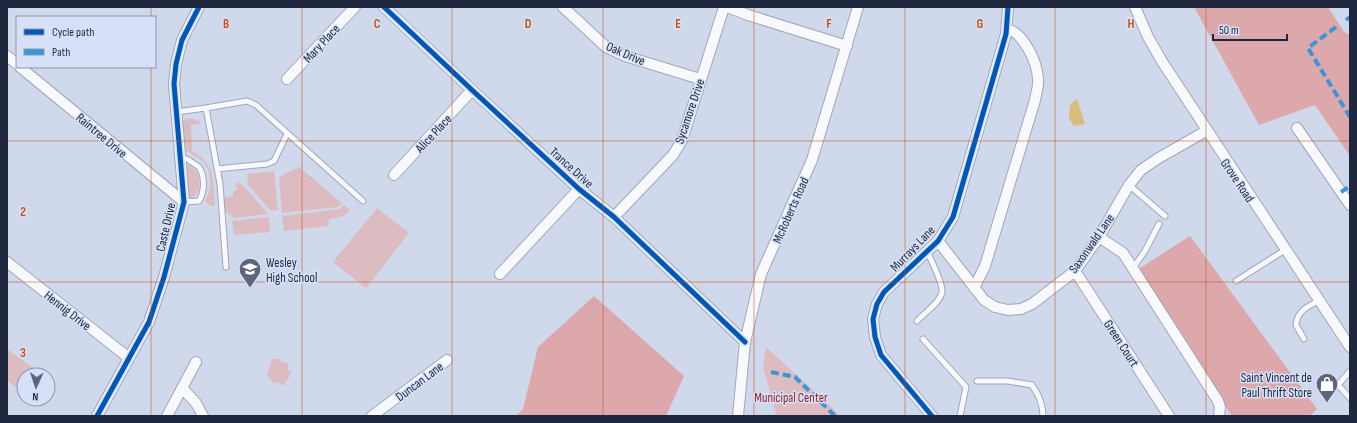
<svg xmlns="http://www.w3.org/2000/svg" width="1357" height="423" font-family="'Sofia Sans Condensed',sans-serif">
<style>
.green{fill:#ddbcc1}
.forest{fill:#dca8ab}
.water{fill:#d8be7e}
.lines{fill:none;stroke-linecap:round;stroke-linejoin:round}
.service-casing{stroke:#9fa7ba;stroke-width:7}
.minor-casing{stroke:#9fa7ba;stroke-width:12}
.service{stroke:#f8f9fc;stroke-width:5}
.minor{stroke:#f8f9fc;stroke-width:10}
.quiet{stroke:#3a96da;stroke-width:4;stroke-dasharray:8 4;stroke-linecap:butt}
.cycleway-casing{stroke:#d6e1f8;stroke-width:8}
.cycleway{stroke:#0057b8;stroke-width:5}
.grid{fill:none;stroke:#ca5214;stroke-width:1;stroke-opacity:0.55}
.labels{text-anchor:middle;stroke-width:3;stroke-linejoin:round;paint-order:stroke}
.street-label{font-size:13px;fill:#1e273e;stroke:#d6e1f8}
.poi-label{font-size:13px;fill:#1e273e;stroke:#d6e1f8;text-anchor:start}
.park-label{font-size:13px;fill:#971f1f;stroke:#d6e1f8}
.grid-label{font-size:13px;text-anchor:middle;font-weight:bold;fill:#ca5214;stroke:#d6e1f8;stroke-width:3;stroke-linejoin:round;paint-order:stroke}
</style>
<rect width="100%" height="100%" fill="#d0d8eb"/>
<path class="green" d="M186 118 195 119 200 122V124L191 125 192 151C216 164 213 182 215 206H211L205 201C212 189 213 170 201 160 197 156 191 155 188 151L186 152 182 122Z
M187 165C201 169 205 191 191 199L187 197Z
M299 167 342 203 338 207 282 213 279 179 281 176Z
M274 171 278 210 271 211 248 185 247 174Z
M236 182 243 185 268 214 234 218 225 211 223 198 233 196V191L237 190Z
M344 205 350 210 344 216 329 219 328 226 284 231 282 216 340 209Z
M377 208 409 233 366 288 333 262Z
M269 217 270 232 234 235 232 221Z
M766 347 841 416H777L763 367Z
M7 349 42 375H24V394L7 380Z
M272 359H279V361H282L283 363H288V370L292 372 283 386 278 382 274 384 267 375Z"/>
<path class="forest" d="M1194 7H1328L1344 32 1350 35V156L1315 105 1259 125Z
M1190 236 1317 409 1310 416H1232L1131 274Z
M594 296 684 376 666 416H516L523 409 538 347Z"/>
<path class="water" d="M1077 99 1085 124 1074 126 1069 119 1070 104Z"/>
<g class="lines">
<g class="service-casing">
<path id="service" d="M206 108 247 101 256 105 363 201
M176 112 206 108 220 184 226 267
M180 159H187L199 167C205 177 205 190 199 201L184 202
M217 169 267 164 274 161 287 134
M1129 185 1165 216
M1133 268 1145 251 1159 224
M1236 281 1285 250
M917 321C924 313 940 303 942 292 943 283 931 260 927 251
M923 339 966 387 960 416
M1304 339 1296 325C1297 311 1308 306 1319 301
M1350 371 1338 385 1350 398
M977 381H1008L1032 385C1039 395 1043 404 1043 416"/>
</g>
<g class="minor-casing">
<path id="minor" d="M384 7 472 90 579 189 614 217 745 342
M563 7 606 47 625 56 700 79
M727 7 748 15 847 46
M1135 7 1148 37 1163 63 1350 347
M7 56 17 64
M20 67 184 202
M287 79 355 7
M1297 128 1350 205
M394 175 472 90
M614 217 673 155 682 140 724 7
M1099 237 1123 253 1218 401 1220 407 1219 416
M938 241 984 300 995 307 1008 310 1021 309 1032 304 1075 271 1099 237 1129 185 1141 170 1157 159 1206 131
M7 262 129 358
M1075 271 1169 416
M500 274 579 189
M974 288 985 266 1035 100C1036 93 1039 86 1038 79 1037 62 1024 33 1007 29
M182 388 196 403 203 416
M97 416 149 322 164 277 184 202 174 84 176 64 182 40 199 7
M167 416 196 362
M372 416 447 360
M738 416 745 342 761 274 812 160 858 7
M932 416 881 355 875 337 873 319 877 304 884 292 938 241 953 217 1006 34 1008 7"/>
</g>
<use href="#service" class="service"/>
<use href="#minor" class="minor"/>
<path class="quiet" d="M1346 20 1350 17
M1336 27 1308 48 1350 117
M1341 192 1350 186
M771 372 795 377 835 416"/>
<g class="cycleway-casing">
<path id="cycleway" d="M384 7 472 90 579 189 614 217 745 342
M97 416 149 322 164 277 184 202 174 84 176 64 182 40 199 7
M932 416 881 355 875 337 873 319 877 304 884 292 938 241 953 217 1006 34 1008 7"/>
</g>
<use href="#cycleway" class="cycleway"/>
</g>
<path class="grid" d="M151 7V17M302 7V416M452 7V416M603 7V416M754 7V416M905 7V416M1055 7V416M1206 7V416M151 67V416M7 141H1350M7 282H1350"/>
<defs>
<g id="school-pin" transform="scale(1.15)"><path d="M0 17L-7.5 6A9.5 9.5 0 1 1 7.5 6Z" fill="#5c657b" stroke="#d6e1f8"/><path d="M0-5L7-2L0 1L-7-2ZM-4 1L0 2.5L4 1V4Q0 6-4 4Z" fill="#fff"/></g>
<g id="shop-pin" transform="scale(1.15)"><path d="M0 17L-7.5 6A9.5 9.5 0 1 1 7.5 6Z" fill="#5c657b" stroke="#d6e1f8"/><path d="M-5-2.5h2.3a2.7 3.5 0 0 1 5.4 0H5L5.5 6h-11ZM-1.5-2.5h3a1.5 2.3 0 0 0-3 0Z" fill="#fff"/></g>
</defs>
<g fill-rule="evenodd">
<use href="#school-pin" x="250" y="269"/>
<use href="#shop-pin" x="1327" y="384"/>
</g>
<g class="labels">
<g class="street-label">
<text transform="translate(321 43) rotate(-47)" y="5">Mary Place</text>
<text transform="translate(626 53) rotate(23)" y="5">Oak Drive</text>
<text transform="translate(689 111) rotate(-71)" y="5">Sycamore Drive</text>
<text transform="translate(433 133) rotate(-47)" y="5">Alice Place</text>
<text transform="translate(102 135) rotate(40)" y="5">Raintree Drive</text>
<text transform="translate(572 167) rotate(42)" y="5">Trance Drive</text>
<text transform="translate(1238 180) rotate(56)" y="5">Grove Road</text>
<text transform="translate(790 210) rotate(-66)" y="5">McRoberts Road</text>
<text transform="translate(165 227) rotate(-77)" y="5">Caste Drive</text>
<text transform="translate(1091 243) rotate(-55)" y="5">Saxonwald Lane</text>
<text transform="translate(912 248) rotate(-46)" y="5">Murrays Lane</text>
<text transform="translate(68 310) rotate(38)" y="5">Hennig Drive</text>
<text transform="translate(1122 343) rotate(57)" y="5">Green Court</text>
<text transform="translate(419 381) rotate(-37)" y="5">Duncan Lane</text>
</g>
<g class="poi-label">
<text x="266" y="267">Wesley<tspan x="266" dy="15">High School</tspan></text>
<text x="1312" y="382" text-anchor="end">Saint Vincent de<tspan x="1312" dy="15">Paul Thrift Store</tspan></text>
</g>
<g class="park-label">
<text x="791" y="402">Municipal Center</text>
</g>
</g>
<g class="grid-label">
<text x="226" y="28">B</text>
<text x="377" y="28">C</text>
<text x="528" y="28">D</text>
<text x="678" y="28">E</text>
<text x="829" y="28">F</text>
<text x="980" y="28">G</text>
<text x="1131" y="28">H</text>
<text x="23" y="216">2</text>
<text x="23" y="357">3</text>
</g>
<rect width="1357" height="423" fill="none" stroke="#1e273e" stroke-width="16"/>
<rect x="16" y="16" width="140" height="52" fill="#d6e1f8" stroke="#8c97ae"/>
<rect x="24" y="29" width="20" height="6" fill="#0057b8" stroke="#8c97ae"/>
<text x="52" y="36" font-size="12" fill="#1e273e">Cycle path</text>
<rect x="24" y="49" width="20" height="6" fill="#3a96da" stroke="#8c97ae"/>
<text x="52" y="56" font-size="12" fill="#1e273e">Path</text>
<g transform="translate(36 387) rotate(183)"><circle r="19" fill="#d6e1f8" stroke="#8c97ae"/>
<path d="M0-3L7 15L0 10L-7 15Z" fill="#5c657b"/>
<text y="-6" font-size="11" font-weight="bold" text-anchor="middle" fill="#1e273e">N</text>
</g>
<path d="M1213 34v6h74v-6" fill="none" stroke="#1e273e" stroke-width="2"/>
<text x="1219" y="34" font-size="12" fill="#1e273e" stroke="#d6e1f8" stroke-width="3" paint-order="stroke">50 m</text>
</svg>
